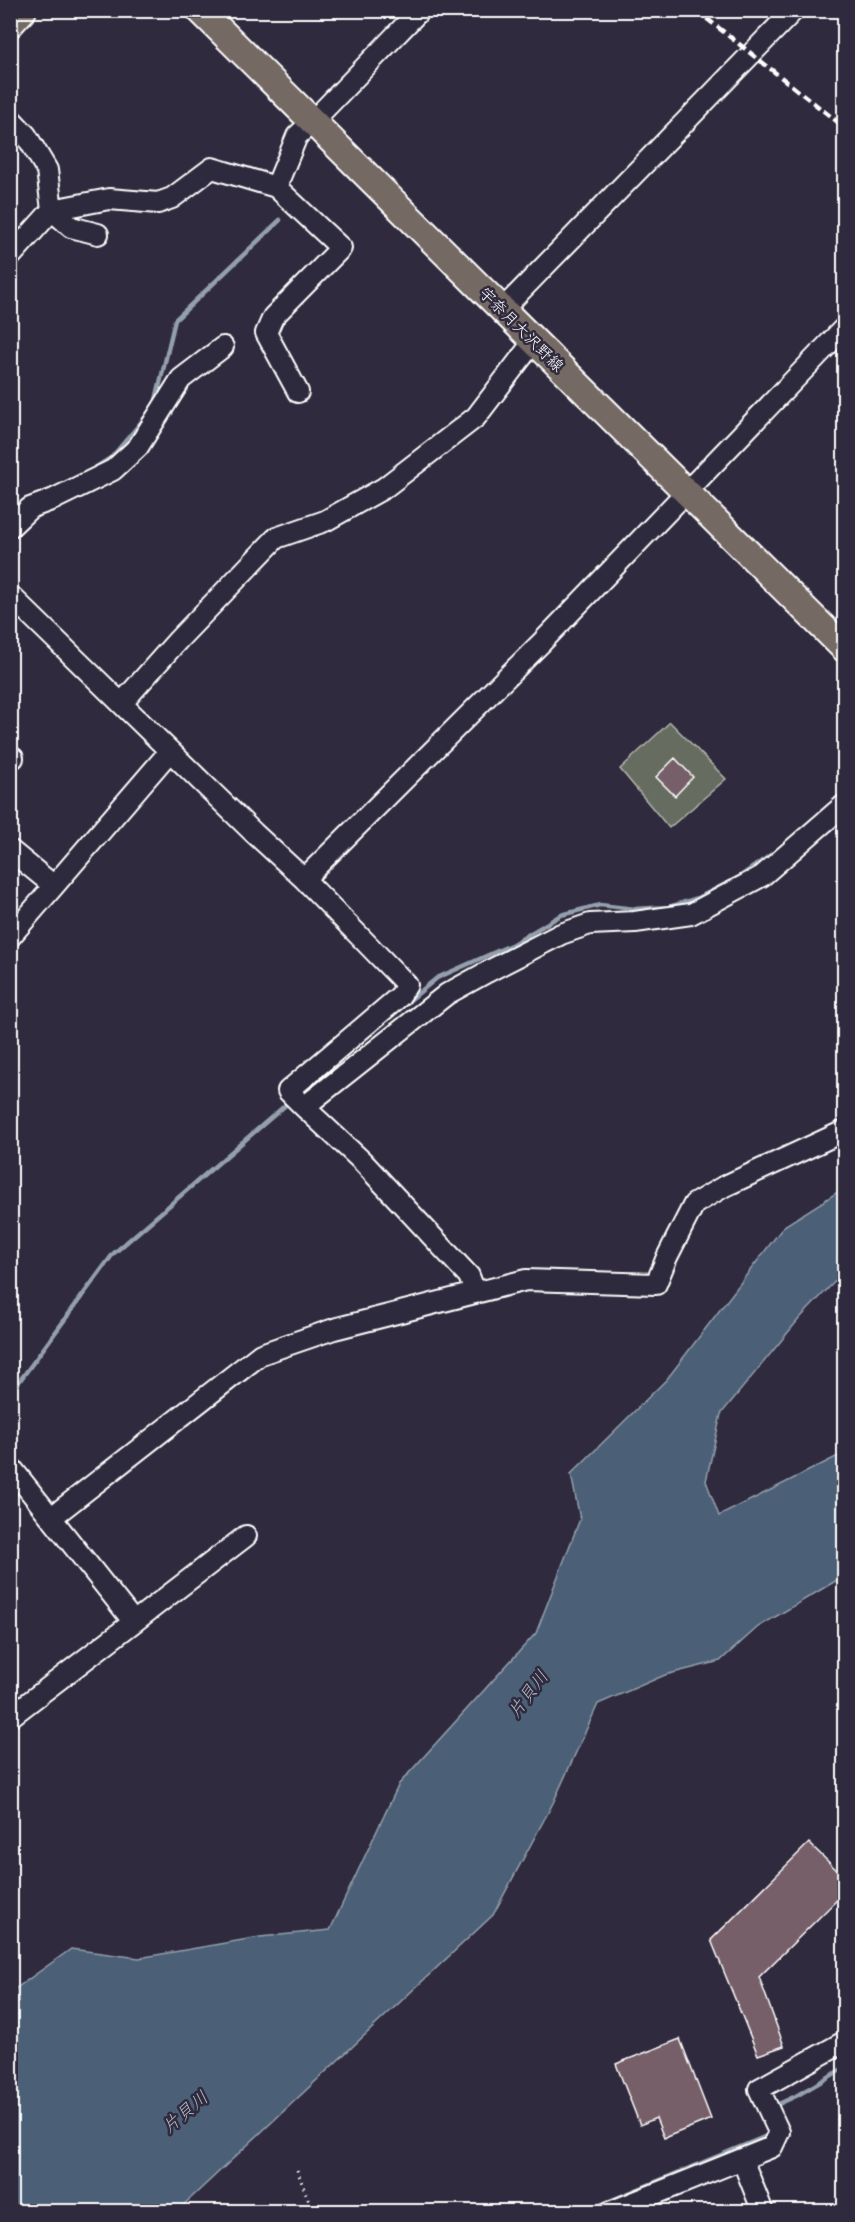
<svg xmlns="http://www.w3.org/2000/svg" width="855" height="2222" font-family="'Playpen Sans','Klee One',sans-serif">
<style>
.green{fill:#666d60;stroke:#b2b6b0;stroke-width:1.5}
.water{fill:#4c6077;stroke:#94a0ad;stroke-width:1.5}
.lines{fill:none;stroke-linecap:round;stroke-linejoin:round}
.stream{stroke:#94a0ad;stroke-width:4.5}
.building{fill:#765e67;stroke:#fff;stroke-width:1.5}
.minor-casing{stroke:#fff;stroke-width:24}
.major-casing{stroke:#fff;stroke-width:30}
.path{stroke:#fff;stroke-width:3;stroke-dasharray:1.5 4.5;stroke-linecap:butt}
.minor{stroke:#2f2a3d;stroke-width:20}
.major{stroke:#756964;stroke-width:26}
.rail{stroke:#fff;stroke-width:4.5;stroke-dasharray:9 4.5;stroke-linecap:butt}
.labels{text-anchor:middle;stroke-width:5;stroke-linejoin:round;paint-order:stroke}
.street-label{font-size:16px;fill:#fff;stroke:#2f2a3d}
.water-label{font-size:18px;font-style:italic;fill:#aeb7c2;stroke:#2f2a3d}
</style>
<rect width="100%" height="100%" fill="#2f2a3d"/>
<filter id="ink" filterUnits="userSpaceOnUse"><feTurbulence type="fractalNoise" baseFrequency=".0167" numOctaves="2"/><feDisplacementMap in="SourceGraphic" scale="12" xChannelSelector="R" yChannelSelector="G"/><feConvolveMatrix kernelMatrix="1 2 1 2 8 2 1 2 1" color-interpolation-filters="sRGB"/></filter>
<g filter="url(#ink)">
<path class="green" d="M670 722 726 779 669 828 620 769Z"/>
<path class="water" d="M844 1188V1272L799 1319 721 1414 706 1481 719 1516 844 1453V1576L758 1627 720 1661 665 1675 598 1704 553 1803 493 1915 177 2211H11V1992L71 1949 139 1958 260 1937 330 1930 399 1784 536 1633 580 1519 571 1474 667 1379 784 1226Z"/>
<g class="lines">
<path class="stream" d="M386 59 434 10
M155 404 175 320 280 220
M92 470 112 457 149 413
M836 800 844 793
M399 1009 437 978 513 944 561 915 600 905 635 909 669 907 698 898 739 877 775 852
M10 1394 113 1254 288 1103
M772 2107 796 2096 844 2068
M583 2212 769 2135V2132"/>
</g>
<path class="building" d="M675 758 693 777 675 796 656 777Z
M809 1843 844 1877V1893L759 1977 784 2046 758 2055 711 1940Z
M680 2039 711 2119 664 2138 656 2118 640 2125 616 2064Z"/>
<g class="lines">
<g class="minor-casing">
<path id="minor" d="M10 118 26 135 47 170 52 210 109 199 158 203 172 198 212 168 276 187 297 136 312 122 420 10
M276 187 341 248 273 317 266 333 298 392
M10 257 52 210 71 227 98 234
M502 310 794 10
M10 527 30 508 54 499 113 470 138 447 181 379 223 347
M10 595 254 833 304 879 407 985 400 996 288 1091 304 1107
M122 703 178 640 276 538 325 521 384 488 476 417 534 341
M10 756 13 758
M10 850 54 886
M304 879 542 642 844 328
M10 937 170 751
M475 1292 469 1276 362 1161 304 1107 447 994 487 972 561 934 590 924 635 922 691 914 762 876 844 805
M10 1466 133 1621
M52 1517 261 1354 334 1329 526 1280 656 1284 667 1257 694 1204 723 1187 844 1131
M10 1717 246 1536
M742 2159 763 2212
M610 2212 772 2147 779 2132 759 2089 844 2042"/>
</g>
<g class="major-casing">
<path id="major" d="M200 10 844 648
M10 24 23 10"/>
</g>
<path class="path" d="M297 2170 313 2212"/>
<use href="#minor" class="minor"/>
<use href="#major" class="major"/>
<path class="rail" d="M696 10 844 127"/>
</g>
</g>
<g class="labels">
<g class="street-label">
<text transform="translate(522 329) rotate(45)" y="6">宇奈月大沢野線</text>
</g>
<g class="water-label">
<text transform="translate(528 1694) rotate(-53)" y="6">片貝川</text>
<text transform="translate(185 2112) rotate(-40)" y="6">片貝川</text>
</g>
</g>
<rect width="855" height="2222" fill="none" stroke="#2f2a3d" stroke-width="36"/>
<rect x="18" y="18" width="819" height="2186" fill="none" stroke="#fff" stroke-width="2" filter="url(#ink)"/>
</svg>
